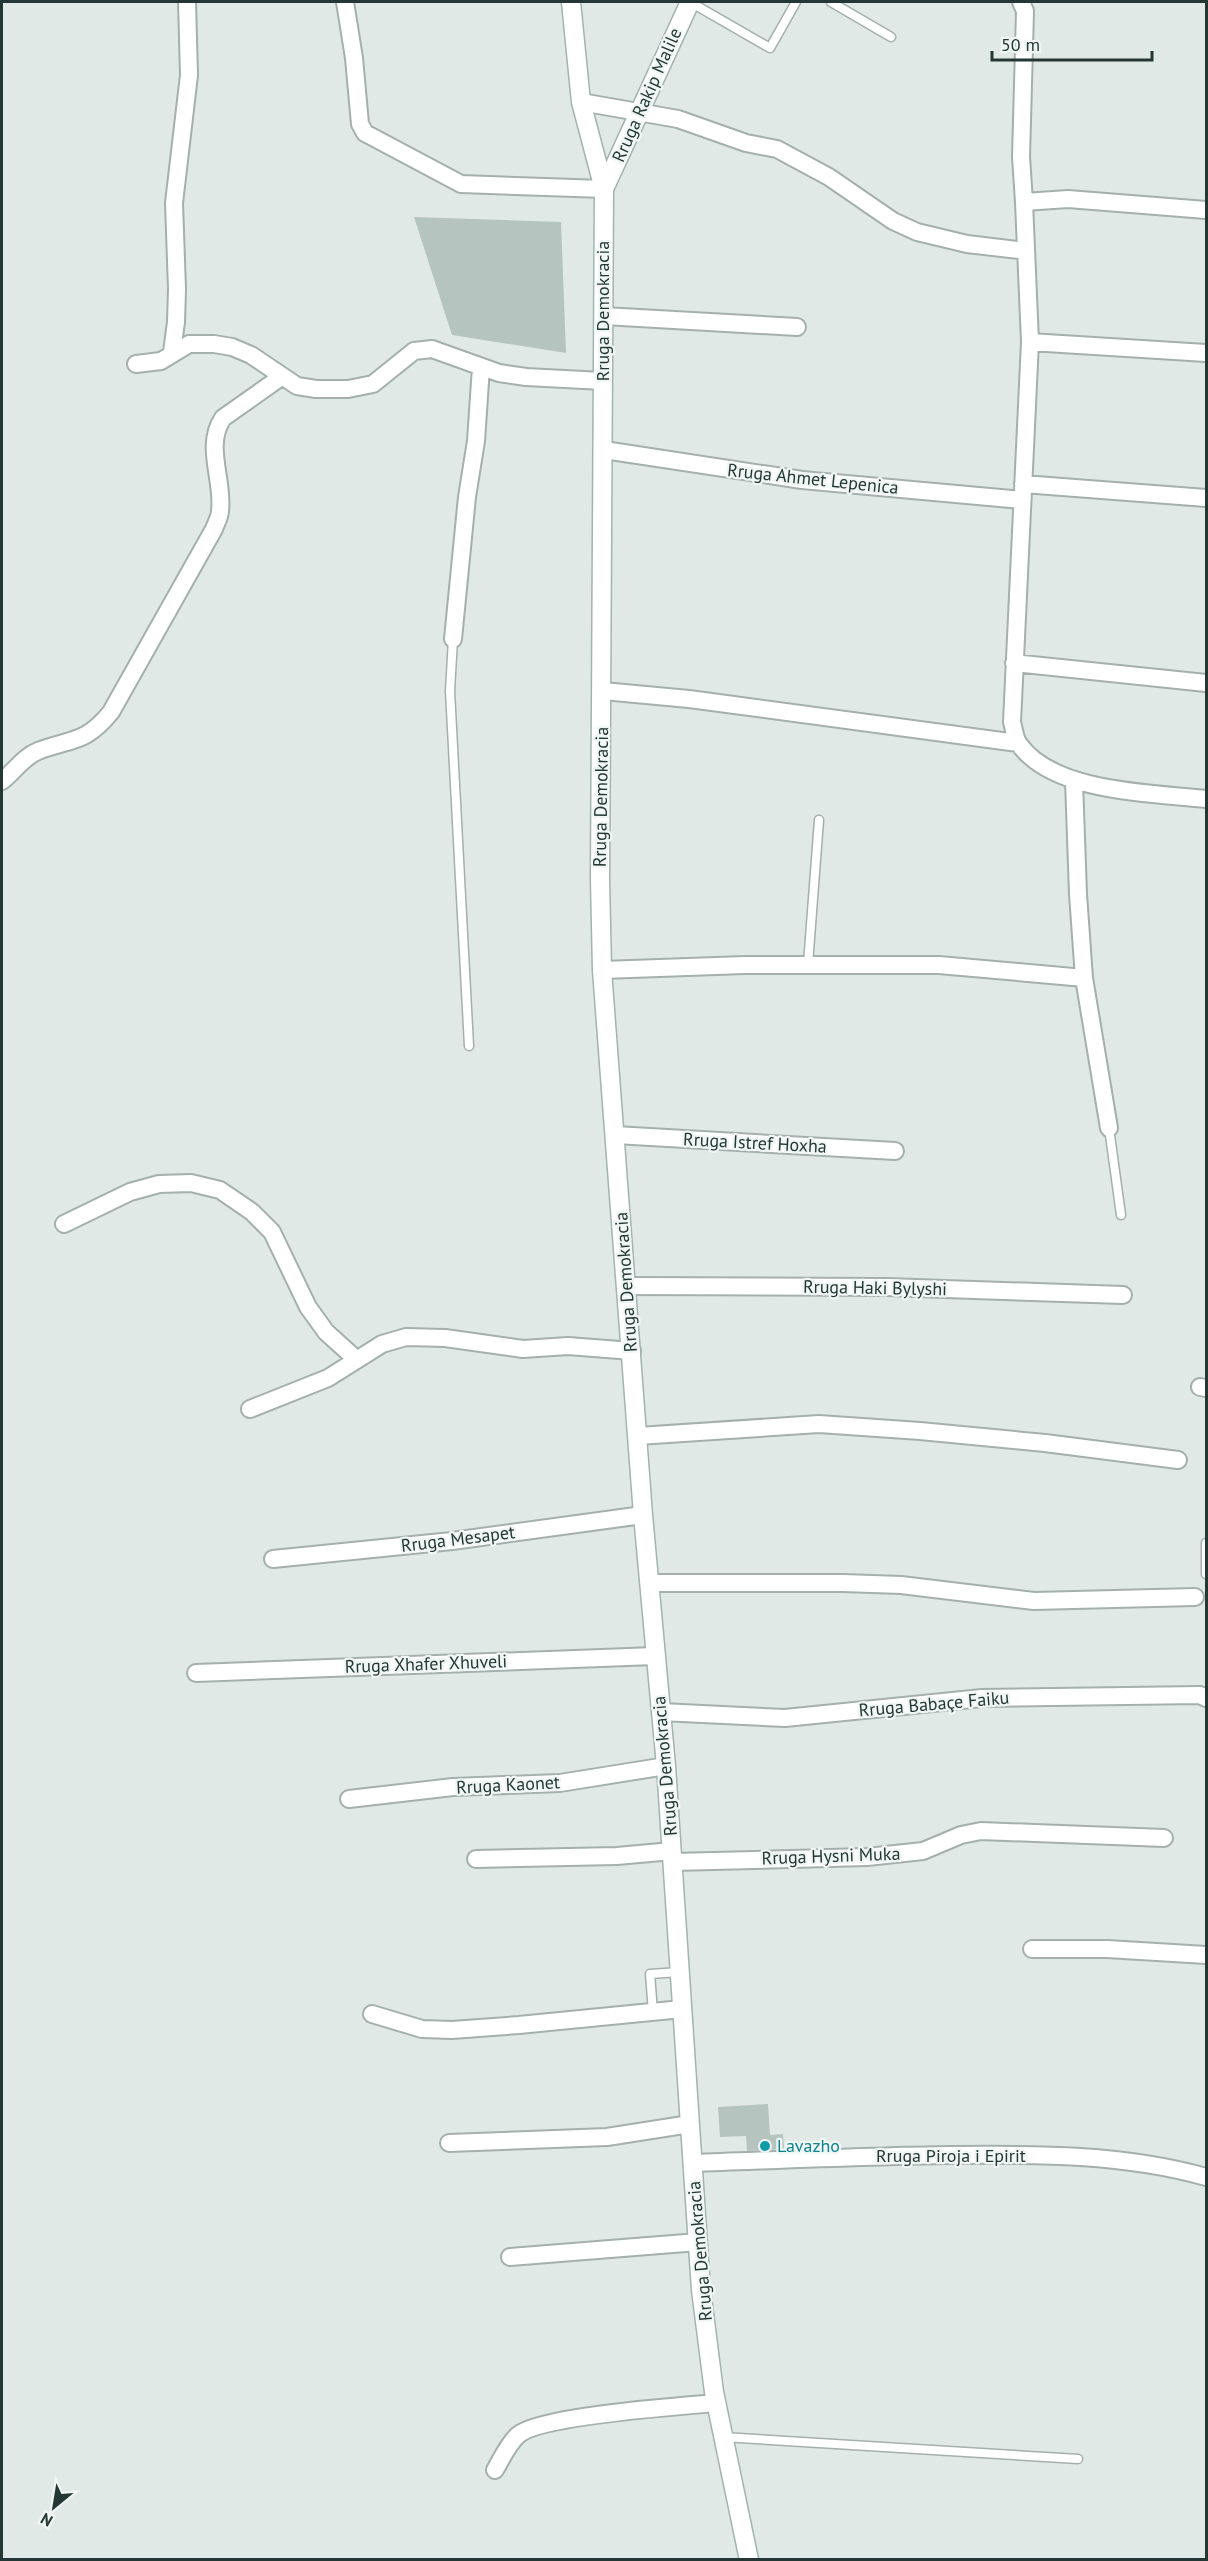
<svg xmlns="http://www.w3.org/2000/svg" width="1208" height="2561" font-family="'PT Sans',sans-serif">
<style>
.building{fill:#b6c4c0}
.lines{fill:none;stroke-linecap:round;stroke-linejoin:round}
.lane-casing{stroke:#a4b0ad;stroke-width:11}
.street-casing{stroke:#a4b0ad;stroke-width:20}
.secondary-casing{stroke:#a1b4af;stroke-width:21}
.lane{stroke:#fff;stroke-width:8}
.street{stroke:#fff;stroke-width:16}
.secondary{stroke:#fff;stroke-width:18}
.culture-dot{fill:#0f9aa8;stroke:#f0f6f4;stroke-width:2}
.labels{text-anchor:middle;stroke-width:4.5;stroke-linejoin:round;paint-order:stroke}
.street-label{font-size:18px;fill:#233835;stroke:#f0f6f4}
.culture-label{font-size:18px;fill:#0d838f;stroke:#f0f6f4;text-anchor:start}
</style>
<rect width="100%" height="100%" fill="#e0e9e6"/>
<path class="building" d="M414 217 561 222 566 353 452 335Z
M768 2104 770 2135 783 2134 784 2149 747 2151 746 2136 720 2137 718 2107Z"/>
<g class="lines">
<g class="lane-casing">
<path id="lane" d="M690 2 770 48 796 2
M831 2 891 37
M453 639 450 691 469 1046
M808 964 819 820
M1109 1128 1121 1215
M1206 1543V1574
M653 2012 650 1974 679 1972
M723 2437 1078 2459"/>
</g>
<g class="street-casing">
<path id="street" d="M345 2 354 58 360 124 365 133 461 184 604 189
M1021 2 1025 11 1021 157 1024 202
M581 102 678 119 746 143 777 149 829 177 893 221 917 232 967 244 1026 251
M1206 210 1068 199 1024 202 1030 342 1012 722C1014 729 1015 739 1019 744 1053 793 1153 793 1206 799
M604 316 797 327
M1030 342 1206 353
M172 352 176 322 177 289 174 203 189 75 187 2
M136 364 161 361 189 344H214L232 347 251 355 297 386 316 389H348L373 384 414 351 432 349 499 373 526 377 603 381
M604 450 802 480 1022 500
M1023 484 1206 498
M453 639 467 497 476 441 481 367
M1014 663 1206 683
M603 691 689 699 1018 743
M2 781C14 772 23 757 38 751 72 738 85 744 111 712L214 529C216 523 220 517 220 511 224 480 204 446 223 418L281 377
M1074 781 1078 894 1084 978 1109 1128
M602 970 745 965H939L1084 978
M615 1135 895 1151
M64 1224 130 1192 159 1184 191 1183 220 1190 252 1212 272 1232 308 1307 326 1332 357 1360
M627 1286 887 1287 1123 1295
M1200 1387 1206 1388
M250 1409 328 1378 382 1344 406 1337 445 1338 523 1349 568 1346 632 1351
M638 1436 819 1424 920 1431 1045 1443 1178 1460
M273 1559 452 1541 643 1515
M649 1583H843L901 1585 1034 1601 1195 1597
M196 1673 655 1656
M661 1712 785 1718 982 1698 1200 1695 1206 1698
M349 1799 453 1787 560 1783 666 1766
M476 1859 617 1856 672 1851
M673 1862 867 1857 923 1851 961 1835 981 1831 1164 1838
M1032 1949H1107L1206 1955
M372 2014 422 2029 452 2030 519 2025 682 2009
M449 2143 607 2137 690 2124
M693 2163C780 2160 866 2156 953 2155 1037 2154 1125 2154 1206 2177
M510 2257 698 2242
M495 2470C502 2458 508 2444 518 2435 539 2416 681 2406 716 2403"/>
</g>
<g class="secondary-casing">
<path id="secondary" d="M571 2 581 102 604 189 600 879 602 970 643 1515 666 1766 701 2290 714 2392 749 2560
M604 189 690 2"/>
</g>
<use href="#lane" class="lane"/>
<use href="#street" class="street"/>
<use href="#secondary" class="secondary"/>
</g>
<circle class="culture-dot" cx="765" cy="2146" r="6"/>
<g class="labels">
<g class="street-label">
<text transform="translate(647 95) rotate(-66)" y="6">Rruga Rakip Malile</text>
<text transform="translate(603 311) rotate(-90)" y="6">Rruga Demokracia</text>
<text transform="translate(813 479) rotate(6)" y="6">Rruga Ahmet Lepenica</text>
<text transform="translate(601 797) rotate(-89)" y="6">Rruga Demokracia</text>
<text transform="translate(755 1143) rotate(3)" y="6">Rruga Istref Hoxha</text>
<text transform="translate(626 1282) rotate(-94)" y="6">Rruga Demokracia</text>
<text transform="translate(875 1288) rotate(1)" y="6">Rruga Haki Bylyshi</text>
<text transform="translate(458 1539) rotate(-7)" y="6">Rruga Mesapet</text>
<text transform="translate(426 1664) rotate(-2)" y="6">Rruga Xhafer Xhuveli</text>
<text transform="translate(934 1704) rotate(-5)" y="6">Rruga Babaçe Faiku</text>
<text transform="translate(665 1766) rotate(-95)" y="6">Rruga Demokracia</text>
<text transform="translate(508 1785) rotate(-3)" y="6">Rruga Kaonet</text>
<text transform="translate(831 1856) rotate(-2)" y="6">Rruga Hysni Muka</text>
<text x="951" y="2162">Rruga Piroja i Epirit</text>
<text transform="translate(700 2251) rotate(-95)" y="6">Rruga Demokracia</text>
</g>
<g class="culture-label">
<text x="777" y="2152">Lavazho</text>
</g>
</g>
<rect width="1208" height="2561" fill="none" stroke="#233835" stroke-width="6"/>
<g transform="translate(54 2507) rotate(210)" stroke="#f0f6f4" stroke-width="4.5" paint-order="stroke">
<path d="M0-4.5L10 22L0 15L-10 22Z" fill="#233835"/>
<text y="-9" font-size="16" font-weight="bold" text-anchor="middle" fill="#233835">N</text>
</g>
<path d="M992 51v9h160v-9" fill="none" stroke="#233835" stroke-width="3"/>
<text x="1001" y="51" font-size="18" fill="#233835" stroke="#f0f6f4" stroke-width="4.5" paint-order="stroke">50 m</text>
</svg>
